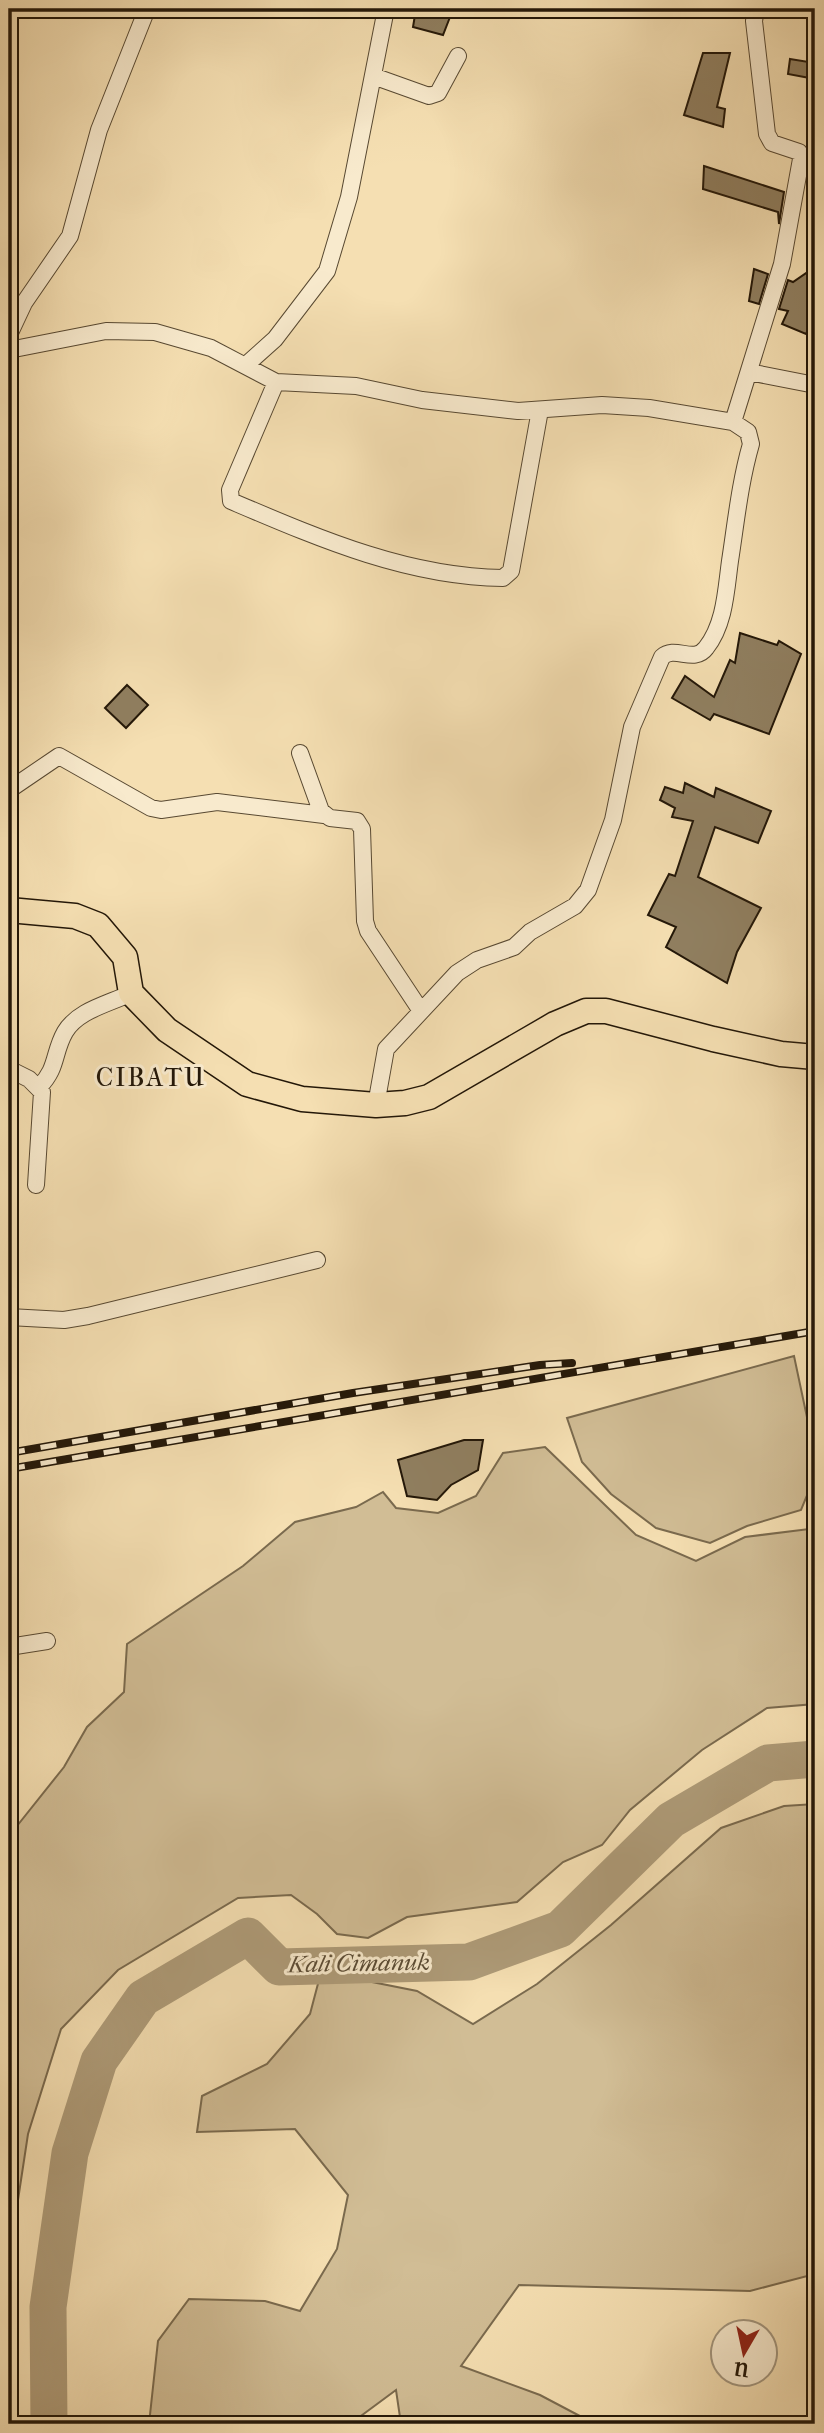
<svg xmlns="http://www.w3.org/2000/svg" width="824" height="2433" font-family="'IM FELL French Canon',serif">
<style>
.green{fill:#d1bd95;stroke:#7a6a4e;stroke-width:2}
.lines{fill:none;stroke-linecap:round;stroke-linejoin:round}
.river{stroke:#ae9b78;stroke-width:37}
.building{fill:#907f60;stroke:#231708;stroke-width:2}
.minor-casing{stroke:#584932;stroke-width:18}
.primary-casing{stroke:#231708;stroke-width:27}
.minor{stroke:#f8eacd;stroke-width:16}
.primary{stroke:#f5dfb2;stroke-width:24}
.rail-casing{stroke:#231708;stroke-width:8}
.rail{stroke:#f8eacd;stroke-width:5;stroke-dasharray:16;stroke-linecap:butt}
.labels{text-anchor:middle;stroke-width:6;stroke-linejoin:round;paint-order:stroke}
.water-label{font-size:24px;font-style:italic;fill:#5b4c35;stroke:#f8eacd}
.quarter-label{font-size:26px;letter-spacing:2px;fill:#231708;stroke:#f8eacd}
</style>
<rect width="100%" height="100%" fill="#f5dfb2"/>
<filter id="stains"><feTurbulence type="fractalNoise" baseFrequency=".00286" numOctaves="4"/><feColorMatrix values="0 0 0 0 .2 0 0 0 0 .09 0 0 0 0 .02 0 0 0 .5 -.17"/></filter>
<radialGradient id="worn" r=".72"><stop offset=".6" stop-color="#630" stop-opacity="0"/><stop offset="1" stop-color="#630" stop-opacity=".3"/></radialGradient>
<path class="green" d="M794 1356 815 1455V1476L801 1510 747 1526 710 1543 656 1528 611 1494 582 1462 567 1418Z
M545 1447 636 1535 696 1561 745 1537 809 1529 815 1536V1704L767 1708 702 1750 630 1810 602 1845 563 1862 517 1902 407 1917 368 1938 337 1934 317 1914 291 1895 238 1898 118 1970 61 2029 28 2134 9 2259V1836L64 1767 87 1727 124 1692 127 1644 243 1566 295 1522 356 1507 383 1492 396 1508 438 1513 476 1496 503 1453Z
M815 1804V2274L750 2291 519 2285 461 2366 540 2395 595 2424H401L396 2390 350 2424H149L158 2341 189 2299 265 2301 300 2311 337 2249 348 2195 295 2129 197 2132 202 2096 267 2064 310 2014 324 1961 367 1981 417 1991 473 2024 537 1984 611 1925 721 1828 784 1806Z"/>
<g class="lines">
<path class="river" d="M49 2424 48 2307 70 2153 99 2061 143 1998 248 1936 279 1967 469 1962 560 1929 671 1820 768 1763 815 1759"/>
</g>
<path class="building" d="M416 9H436L450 17 443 35 413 27Z
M703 53H730L717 107 725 109 723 127 684 115Z
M790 59 815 63V79L788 74Z
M704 166 784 192 779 224 778 212 703 189Z
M815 267V315L806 334 782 324 788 311 779 309 788 280 793 282Z
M754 269 768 274 759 304 749 301Z
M740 633 777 645 779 641 801 654 769 734 714 714 710 720 672 698 685 676 714 697 730 660 735 663Z
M127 685 148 705 126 728 105 708Z
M685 783 714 797 716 788 771 811 758 843 715 827 698 877 761 908 737 952 727 983 666 947 676 927 648 915 669 874 675 876 693 821 672 817 675 808 660 800 665 787 683 793Z
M464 1440H483L478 1470 451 1485 437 1500 407 1496 398 1460Z"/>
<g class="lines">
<g class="minor-casing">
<path id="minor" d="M373 76 429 96 438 93 458 56
M9 335 24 303 70 236 99 130 147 9
M9 350 106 331 155 332 211 348 276 382 356 386 422 400 518 411 602 405 649 408 733 422 748 432 751 444C740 482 736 522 730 561 726 590 725 624 706 648 694 664 675 645 662 657L632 727 613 820 588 890 575 906 530 932 514 947 477 960 457 973 386 1049 376 1105
M246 365 275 339 327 271 349 197 386 9
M749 372 815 385
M276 382 230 490 231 501C318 538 407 577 503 578L511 571 540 410
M733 422 782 264 801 159 799 152 772 143 767 134 754 21 756 9
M300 753 321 811 330 818 357 821 362 829 365 921 368 931 421 1011
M9 790 59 756 151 808 161 810 217 802 324 815
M9 1069 29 1079 42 1092 36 1185
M39 1087C58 1068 53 1053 65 1032 78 1010 109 1004 131 993
M9 1317 64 1320 88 1316 317 1260
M9 1647 47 1641"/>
</g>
<g class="primary-casing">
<path id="primary" d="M9 910 75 916 98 925 125 957 131 993 167 1030 247 1084 302 1099 376 1105 405 1103 429 1097 555 1024 586 1011H606L713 1039 781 1054 815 1057"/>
</g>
<use href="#minor" class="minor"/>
<use href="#primary" class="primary"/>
<g class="rail-casing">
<path id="rail" d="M9 1453 353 1393 540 1365 572 1363
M9 1469 815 1331"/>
</g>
<use href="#rail" class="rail"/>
</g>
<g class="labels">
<g class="water-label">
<text transform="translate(359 1963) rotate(-1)" y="8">Kali Cimanuk</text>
</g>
<g class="quarter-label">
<text x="151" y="1086">CIBATU</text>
</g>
</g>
<rect width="824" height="2433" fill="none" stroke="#f5dfb2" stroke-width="35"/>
<rect x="10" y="10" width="803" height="2412" fill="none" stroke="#231708" stroke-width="3.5"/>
<rect x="18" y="18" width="789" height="2398" fill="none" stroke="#231708" stroke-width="2"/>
<g transform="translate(744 2353) rotate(189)"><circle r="33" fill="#f8eacd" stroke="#a3967e" stroke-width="2"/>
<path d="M0-5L12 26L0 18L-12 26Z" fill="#8f2418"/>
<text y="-10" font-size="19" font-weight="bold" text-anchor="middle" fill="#231708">U</text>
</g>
<rect width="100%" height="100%" filter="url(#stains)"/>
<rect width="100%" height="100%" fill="url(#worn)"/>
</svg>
